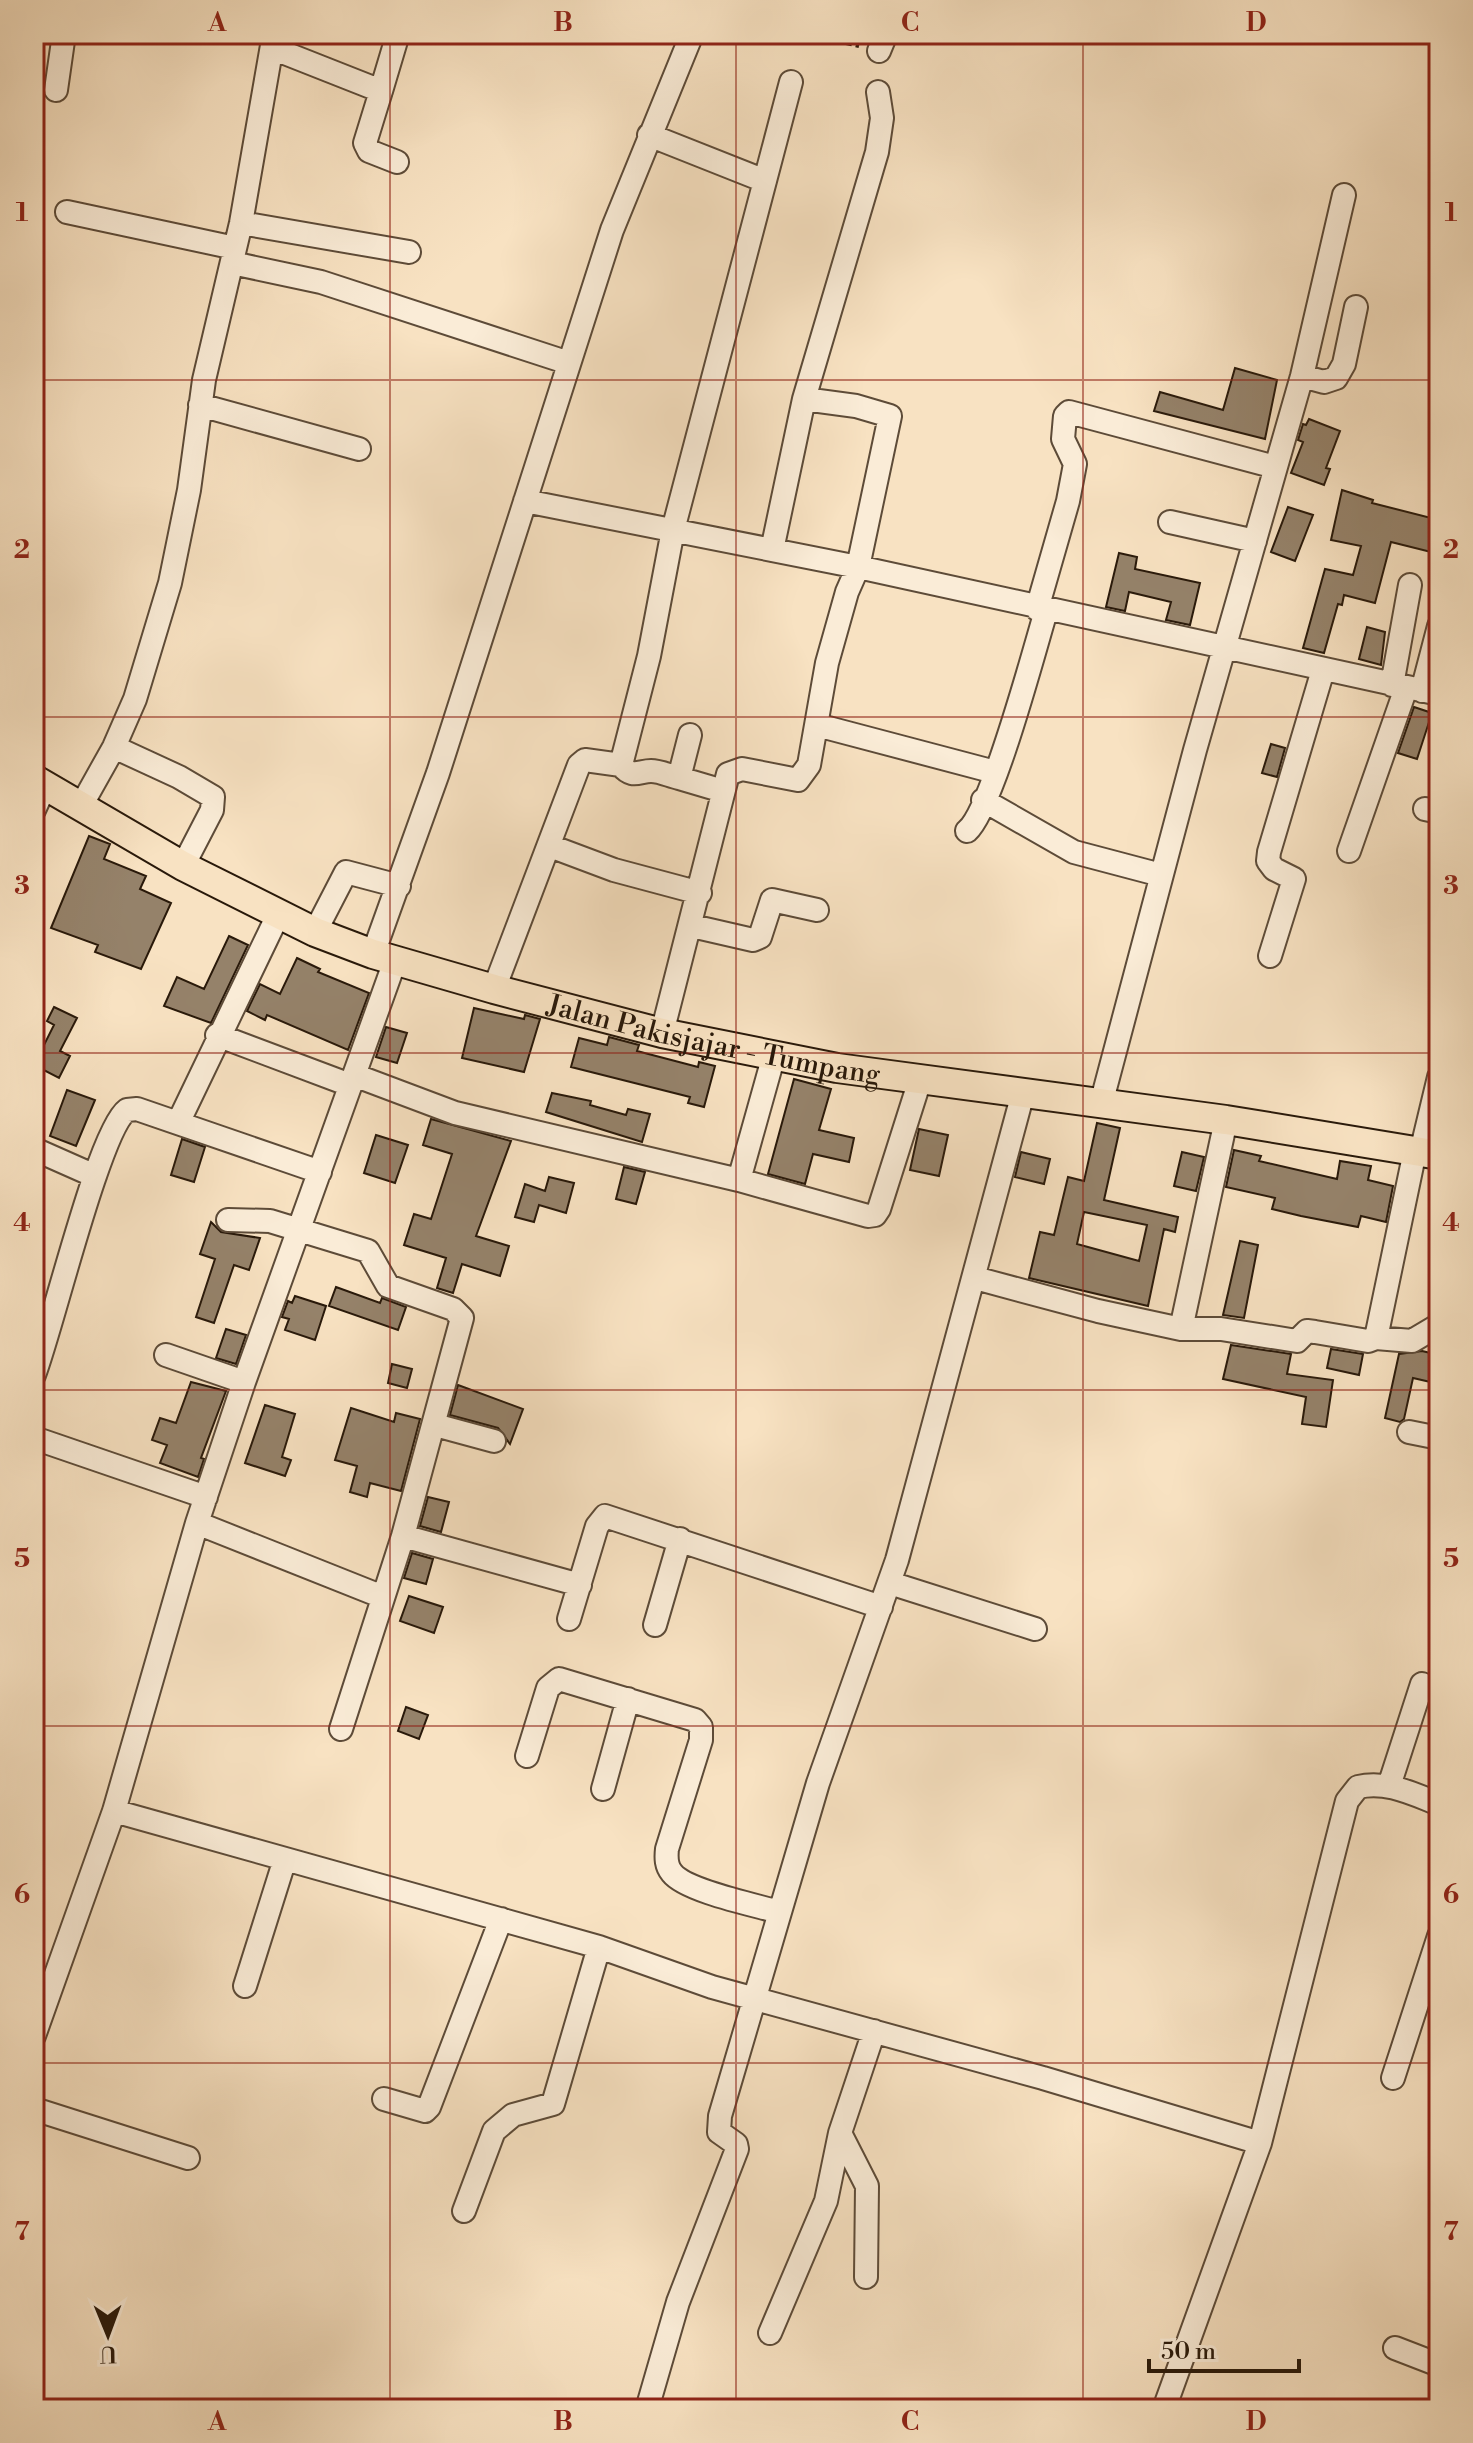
<svg xmlns="http://www.w3.org/2000/svg" width="1473" height="2443" font-family="'Libre Bodoni',serif">
<style>
.building{fill:#95826a;stroke:#29190a;stroke-width:2;fill-rule:evenodd}
.lines{fill:none;stroke-linecap:round;stroke-linejoin:round}
.minor-casing{stroke:#5d4b38;stroke-width:26}
.major-casing{stroke:#29190a;stroke-width:32}
.path{stroke:#29190a;stroke-width:4;stroke-dasharray:6 4;stroke-linecap:butt}
.minor{stroke:#faecd7;stroke-width:22}
.major{stroke:#f8e2c2;stroke-width:28}
.grid{fill:none;stroke:#8f2418;stroke-width:2;stroke-opacity:0.55}
.labels{text-anchor:middle;stroke-width:7;stroke-linejoin:round;paint-order:stroke}
.street-label{font-size:28px;fill:#29190a;stroke:#faecd7}
.neatline{fill:none;stroke:#8f2418;stroke-width:3}
.grid-label{font-size:26px;text-anchor:middle;font-weight:bold;fill:#8f2418}
</style>
<rect width="100%" height="100%" fill="#f8e2c2"/>
<filter id="stains"><feTurbulence type="fractalNoise" baseFrequency=".0025" numOctaves="4"/><feColorMatrix values="0 0 0 0 .2 0 0 0 0 .09 0 0 0 0 .02 0 0 0 .5 -.17"/></filter>
<radialGradient id="worn" r=".72"><stop offset=".6" stop-color="#630" stop-opacity="0"/><stop offset="1" stop-color="#630" stop-opacity=".3"/></radialGradient>
<path class="building" d="M1235 368 1277 380 1265 439 1154 411 1160 392 1223 410Z
M1309 419 1340 431 1326 468 1330 469 1324 485 1291 473 1303 442 1298 440 1303 424 1306 425Z
M1342 490 1373 500 1372 503 1439 520V554L1391 542 1375 603 1344 595 1342 605 1338 604 1324 653 1303 648 1325 569 1353 575 1361 546 1331 540Z
M1288 507 1313 515 1295 561 1271 552Z
M1119 553 1137 557 1135 569 1200 583 1190 625 1166 620 1171 602 1129 592 1125 611 1106 607Z
M1367 627 1385 632 1381 665 1359 659Z
M1414 707 1432 713 1417 759 1398 753Z
M1271 744 1285 748 1277 777 1262 773Z
M89 836 110 844 104 859 146 876 140 889 171 903 141 969 95 952 98 945 51 928Z
M229 936 248 945 211 1023 164 1006 177 977 204 989Z
M297 958 320 969 318 972 369 993 348 1050 267 1015 265 1020 247 1011 260 984 280 994Z
M54 1007 77 1018 60 1051 70 1056 59 1078 34 1065 54 1025 47 1021Z
M474 1008 524 1019 525 1015 540 1019 524 1072 462 1058Z
M386 1027 407 1033 397 1063 376 1057Z
M609 1037 639 1045 637 1051 698 1067 699 1062 715 1066 704 1107 688 1103 690 1097 571 1067 579 1038 607 1045Z
M794 1079 831 1089 819 1130 854 1138 849 1162 813 1154 805 1184 768 1174Z
M67 1090 95 1100 76 1146 50 1136Z
M552 1093 591 1101 590 1105 626 1115 628 1109 650 1114 642 1142 546 1112Z
M431 1119 511 1141 476 1236 509 1246 500 1276 462 1264 453 1293 437 1288 446 1258 404 1245 414 1214 431 1219 452 1154 423 1145Z
M1097 1123 1120 1128 1104 1200 1178 1217 1175 1232 1164 1229 1148 1306 1029 1278 1040 1232 1054 1235 1068 1177 1084 1181ZM1084 1212 1147 1225 1139 1261 1077 1244Z
M919 1129 948 1135 939 1176 910 1170Z
M376 1135 408 1145 395 1183 364 1173Z
M182 1139 205 1147 194 1182 171 1175Z
M1234 1150 1261 1156 1259 1161 1337 1179 1340 1161 1371 1166 1368 1180 1393 1186 1386 1222 1361 1216 1358 1227 1301 1216 1272 1209 1275 1198 1226 1187Z
M1021 1152 1050 1159 1044 1184 1015 1177Z
M1182 1152 1204 1157 1196 1191 1174 1186Z
M624 1167 645 1172 636 1204 616 1199Z
M549 1177 574 1183 566 1213 539 1205 534 1222 515 1217 525 1184 545 1191Z
M211 1222 221 1232 260 1238 249 1270 234 1265 214 1323 196 1317 215 1259 200 1254Z
M1240 1241 1258 1245 1244 1318 1223 1315Z
M336 1287 380 1303 382 1298 406 1307 398 1330 329 1306Z
M295 1296 326 1306 315 1340 285 1330 289 1319 282 1317 288 1301 292 1303Z
M226 1329 246 1335 236 1364 216 1358Z
M1231 1345 1291 1354 1287 1374 1333 1380 1326 1427 1302 1424 1306 1397 1223 1379Z
M1331 1349 1363 1354 1359 1375 1327 1368Z
M1422 1351 1439 1355V1384L1413 1378 1404 1419 1400 1422 1385 1418 1399 1354Z
M392 1364 412 1369 407 1388 388 1383Z
M191 1382 226 1391 201 1458 204 1459 198 1477 160 1463 167 1445 152 1440 160 1418 176 1423Z
M458 1385 523 1409 510 1444 498 1428 450 1415Z
M265 1405 295 1414 282 1457 291 1460 285 1476 245 1463Z
M351 1408 394 1422 396 1413 420 1419 401 1491 370 1483 367 1497 350 1492 357 1466 335 1460Z
M428 1497 449 1502 441 1532 420 1526Z
M412 1553 433 1559 426 1584 404 1578Z
M409 1596 443 1607 434 1633 400 1621Z
M406 1707 428 1715 419 1739 398 1731Z"/>
<g class="lines">
<g class="minor-casing">
<path id="minor" d="M272 48 381 91 365 143 369 151 397 162
M879 51 886 34
M56 90 64 34
M381 91 398 34
M649 135 765 181
M67 212 235 248
M241 223 409 252
M232 263 321 282 569 363
M1302 376 1324 382 1336 378 1344 364 1356 307
M200 405 359 449
M525 501 858 567 1439 694
M1170 522 1255 541
M772 550 804 399 877 152 882 118 878 92
M1037 609 1068 501 1075 464 1063 439 1065 416 1069 412 1275 467
M1392 685 1410 585
M1422 691 1439 626
M817 725 995 772
M690 735 679 778 723 791
M114 747 179 777 213 797 212 810 183 866
M621 765C632 779 639 771 651 771 660 771 670 776 679 778
M983 800 1074 852 1161 875
M81 806 114 747 135 699 170 583 189 490 204 380 241 223 274 34
M1425 809 1439 812
M34 810 45 786
M967 831C992 810 1034 651 1046 611
M550 846 614 870 700 893
M1349 851 1406 688
M692 926 753 940 760 937 772 900 817 910
M315 932 346 872 399 886
M373 954 438 773 612 230 692 34
M1270 956 1294 879 1274 869 1268 861 1269 852 1323 670
M494 989 579 765 585 760 621 765 649 656 673 530 791 82
M662 1033 728 774 742 769 798 780 809 765 827 663 847 592 858 567 890 416 856 406 804 399
M217 1035 350 1085
M354 1075 455 1113 739 1180 868 1216 875 1215 879 1209 920 1080
M1101 1104 1195 750 1302 376 1344 195
M178 1123 278 915
M34 1149 95 1176
M1421 1152 1439 1077
M739 1180 774 1055
M228 1220 270 1221 368 1251 388 1286 453 1309 462 1318 403 1536 341 1729
M975 1278 1098 1311 1181 1329H1221L1297 1341 1307 1331 1315 1332 1368 1341 1376 1338 1412 1341 1439 1325
M1181 1329 1226 1120
M1376 1338 1415 1151
M166 1355 244 1382
M34 1375C52 1329 99 1130 127 1110L137 1109 320 1172
M435 1425 494 1441
M1409 1432 1439 1438
M34 1438 206 1497
M197 1523 383 1597
M403 1536 580 1585
M890 1583 1035 1629
M569 1619 597 1526 605 1516 881 1607
M655 1625 680 1539
M527 1756 548 1688 559 1679 695 1720 701 1727V1740L667 1849C666 1858 666 1866 672 1873 686 1891 755 1905 779 1912
M1389 1786 1422 1684
M603 1789 628 1699
M114 1811 599 1947 712 1987 1043 2078 1260 2143 1164 2409
M245 1986 285 1859
M34 2036 114 1811 197 1523 244 1382 395 961
M1393 2078 1439 1936
M384 2099 425 2111 429 2107 501 1919
M34 2109 188 2158
M1260 2143 1347 1801 1358 1787C1386 1780 1413 1794 1439 1804
M464 2211 494 2131 513 2115 553 2104 599 1947
M866 2277 867 2186 840 2133 874 2031
M770 2333 826 2201 840 2133
M1395 2348 1439 2365
M647 2409 678 2302 737 2149 736 2144 719 2132 720 2116 818 1783 897 1560 1023 1093"/>
</g>
<g class="major-casing">
<g id="major">
<path id="s1" d="M34 779 183 866 315 932 373 954 494 989 662 1033 837 1068 1226 1120 1439 1155"/>
</g>
</g>
<path class="path" d="M807 34 859 46"/>
<use href="#minor" class="minor"/>
<use href="#major" class="major"/>
</g>
<path class="grid" d="M390 34V2409M736 34V2409M1083 34V2409M34 380H1439M34 717H1439M34 1053H1439M34 1390H1439M34 1726H1439M34 2063H1439"/>
<g class="labels">
<g class="street-label">
<text dy="10" stroke="none"><textPath href="#s1" startOffset="734">Jalan Pakisjajar - Tumpang</textPath></text>
</g>
</g>
<rect width="1473" height="2443" fill="none" stroke="#f8e2c2" stroke-width="88"/>
<g transform="translate(108 2335) rotate(179)" stroke="#faecd7" stroke-width="6" paint-order="stroke">
<path d="M0-6L14 30L0 20L-14 30Z" fill="#29190a"/>
<text y="-12" font-size="22" font-weight="bold" text-anchor="middle" fill="#29190a">U</text>
</g>
<path d="M1149 2359v12h150v-12" fill="none" stroke="#29190a" stroke-width="4"/>
<text x="1161" y="2359" font-size="24" fill="#29190a" stroke="#faecd7" stroke-width="6" paint-order="stroke">50 m</text>
<rect x="44" y="44" width="1385" height="2355" class="neatline"/>
<g class="grid-label">
<text x="217" y="31">A</text>
<text x="563" y="31">B</text>
<text x="910" y="31">C</text>
<text x="1256" y="31">D</text>
<text x="22" y="221">1</text>
<text x="1451" y="221">1</text>
<text x="22" y="558">2</text>
<text x="1451" y="558">2</text>
<text x="22" y="894">3</text>
<text x="1451" y="894">3</text>
<text x="22" y="1231">4</text>
<text x="1451" y="1231">4</text>
<text x="22" y="1567">5</text>
<text x="1451" y="1567">5</text>
<text x="22" y="1903">6</text>
<text x="1451" y="1903">6</text>
<text x="22" y="2240">7</text>
<text x="1451" y="2240">7</text>
<text x="217" y="2430">A</text>
<text x="563" y="2430">B</text>
<text x="910" y="2430">C</text>
<text x="1256" y="2430">D</text>
</g>
<rect width="100%" height="100%" filter="url(#stains)"/>
<rect width="100%" height="100%" fill="url(#worn)"/>
</svg>
